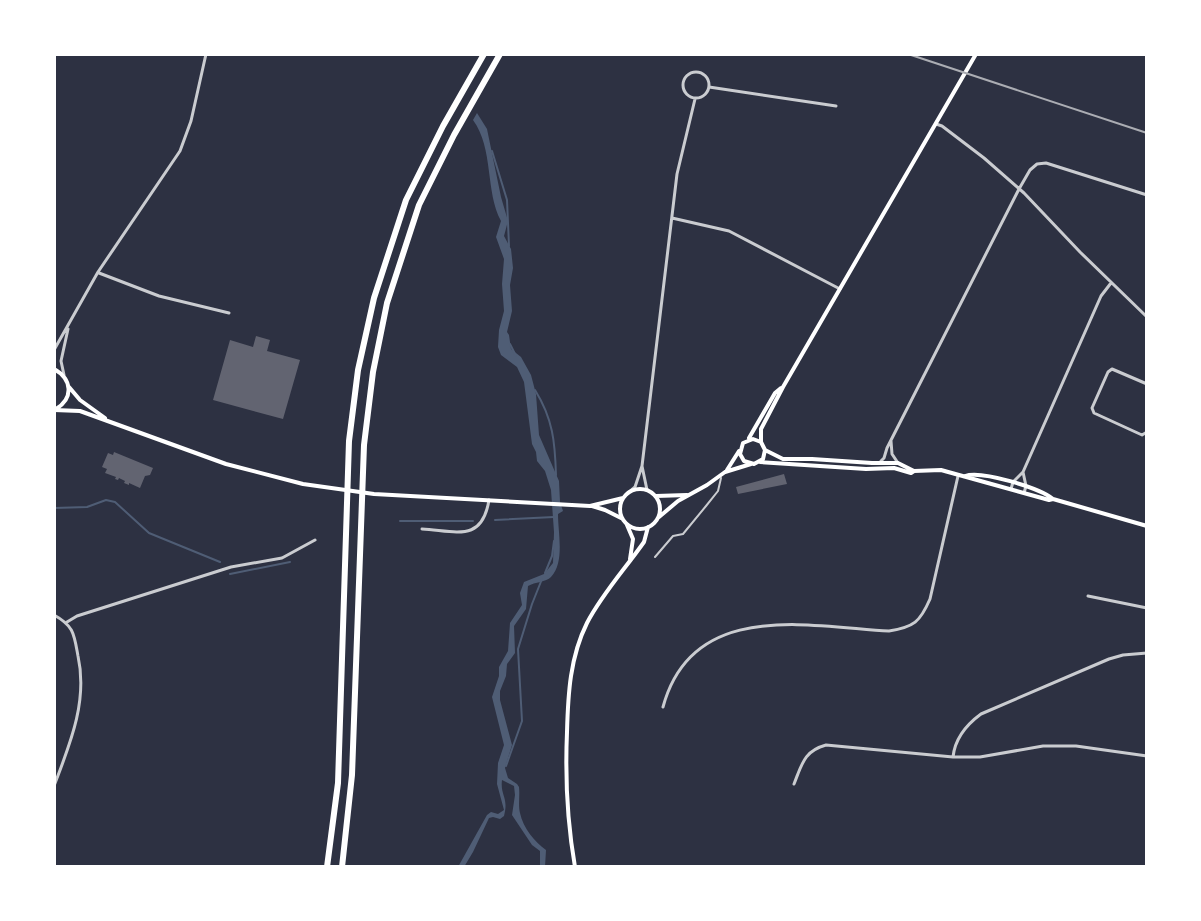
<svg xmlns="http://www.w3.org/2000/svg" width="1201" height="921" font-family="'Varela Round',sans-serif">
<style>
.water{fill:#4f5d75}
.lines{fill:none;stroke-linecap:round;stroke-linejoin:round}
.stream{stroke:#4f5d75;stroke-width:2}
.building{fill:#626471}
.service{stroke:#caccd0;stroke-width:2}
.minor{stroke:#caccd0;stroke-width:3}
.secondary{stroke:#fff;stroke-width:4}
.motorway{stroke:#fff;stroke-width:6}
.rail{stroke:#abadb3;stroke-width:2}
</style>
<rect width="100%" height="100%" fill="#2d3142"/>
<path class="water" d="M477 113 487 129 501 197 508 221 504 236 511 249 513 268 510 285 512 311 507 332 509 335 511 349 521 357 531 375 536 394 539 435 559 481 560 502 563 511 558 514C558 533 565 562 551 577 546 582 535 582 528 586L526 609 514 626 515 653 507 664 506 676 500 691V700L512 745 505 768 508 778 517 784 519 787C520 796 518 805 520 813 523 828 535 842 546 850L545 867H540V851L532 845 512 815 515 795 514 786 502 780C500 796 509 797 504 816L500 819 493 817 489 818 473 852 464 867H458L487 815 491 812 498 814 504 810 497 784 498 763 504 745 492 697 499 676V667L508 651 510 623 522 605 520 593 524 582 544 574 553 563 554 532 551 490 545 471 537 461 536 452 532 444 524 382 517 367 501 355 498 347 499 330 504 311 502 284 504 259 496 237 501 221C485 191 494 149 473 120Z"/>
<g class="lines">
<path class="stream" d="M492 151 507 200 509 246
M510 344 516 356
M535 390C553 419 555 442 556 475
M54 508 87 507 106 500 115 502 149 533 220 562
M495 520 554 517
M400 521H473
M545 573 552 556 554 541
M230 574 290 562
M506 766 522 721 518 649 532 604 542 579"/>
</g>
<path class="building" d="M256 336 270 340 267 351 300 360 283 419 213 400 230 340 253 347Z
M114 452 153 468 150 475 145 476 140 488 129 483V485L124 483 125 481 119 478 118 480 115 479 116 477 105 473 107 469 102 467 108 453 113 455Z
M784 474 787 484 738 494 736 487Z"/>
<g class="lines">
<path class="service" d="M655 557 673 536 683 534 706 506 718 491 721 478"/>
<path class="minor" d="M683 85a13 13 0 1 1 26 0a13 13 0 1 1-26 0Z
M709 87 836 106
M936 124 942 126 984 158 1024 193 1080 252 1147 317
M672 218 729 231 840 289
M99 273 159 296 229 313
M54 350 98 272 180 151 191 121 206 54
M64 375 61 361 68 329
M1147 384 1112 369 1108 372 1092 408 1094 413 1142 435 1147 432
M891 441 892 454 898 463
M881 461 884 458 887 448 1019 189 1030 170 1037 164 1046 163 1147 195
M642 466 647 490
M1023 472 1026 486 1024 493
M1011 489 1013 482 1023 472 1101 296 1111 283
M627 494 635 487 642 466 677 174 695 99
M422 529C456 531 482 543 489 500
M1088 596 1147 608
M54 615C74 626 74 634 78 656 88 701 70 744 54 786
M67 622 77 616 231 567 282 558 315 540
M663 707C692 600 806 626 889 631 914 627 920 622 930 599L958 476
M953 757C955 738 966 725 981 714L1109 659 1123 655 1147 653
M794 784C802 764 804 751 826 745L953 757H980L1043 746H1076L1147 756"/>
<path class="secondary" d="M54 369C72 379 74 398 56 409
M69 387 80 400 105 418
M54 410 80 411 226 464 303 484 374 494 590 506 623 498
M749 438 775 393 781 388
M761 442V429L783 387 976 54
M765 450 763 459 754 464 744 461 740 454 743 443 753 439 761 442 765 450 783 459H812L872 463H898L914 471
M760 462 866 469 894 468 911 473 914 471 941 470 1049 500 1053 499 1147 526
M727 470 739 451
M965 476C981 470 1040 488 1053 499
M620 509a20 20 0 1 1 40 0a20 20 0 1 1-40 0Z
M656 496 687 495
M592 506 605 510 621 518
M659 517 678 501 707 485 725 472 751 464
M627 525 633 539 630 559
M575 867C567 821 565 778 567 732 568 694 570 657 587 623 602 594 625 569 644 542L648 527"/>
<path class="motorway" d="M327 867 338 783 349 441 358 370 374 298 406 200 443 126 484 54
M342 867 352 775 364 445 373 372 387 303 419 205 454 135 500 54"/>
<path class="rail" d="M908 54 1147 133"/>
</g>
<rect width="1201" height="921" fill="none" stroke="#ffffff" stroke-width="112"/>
</svg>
